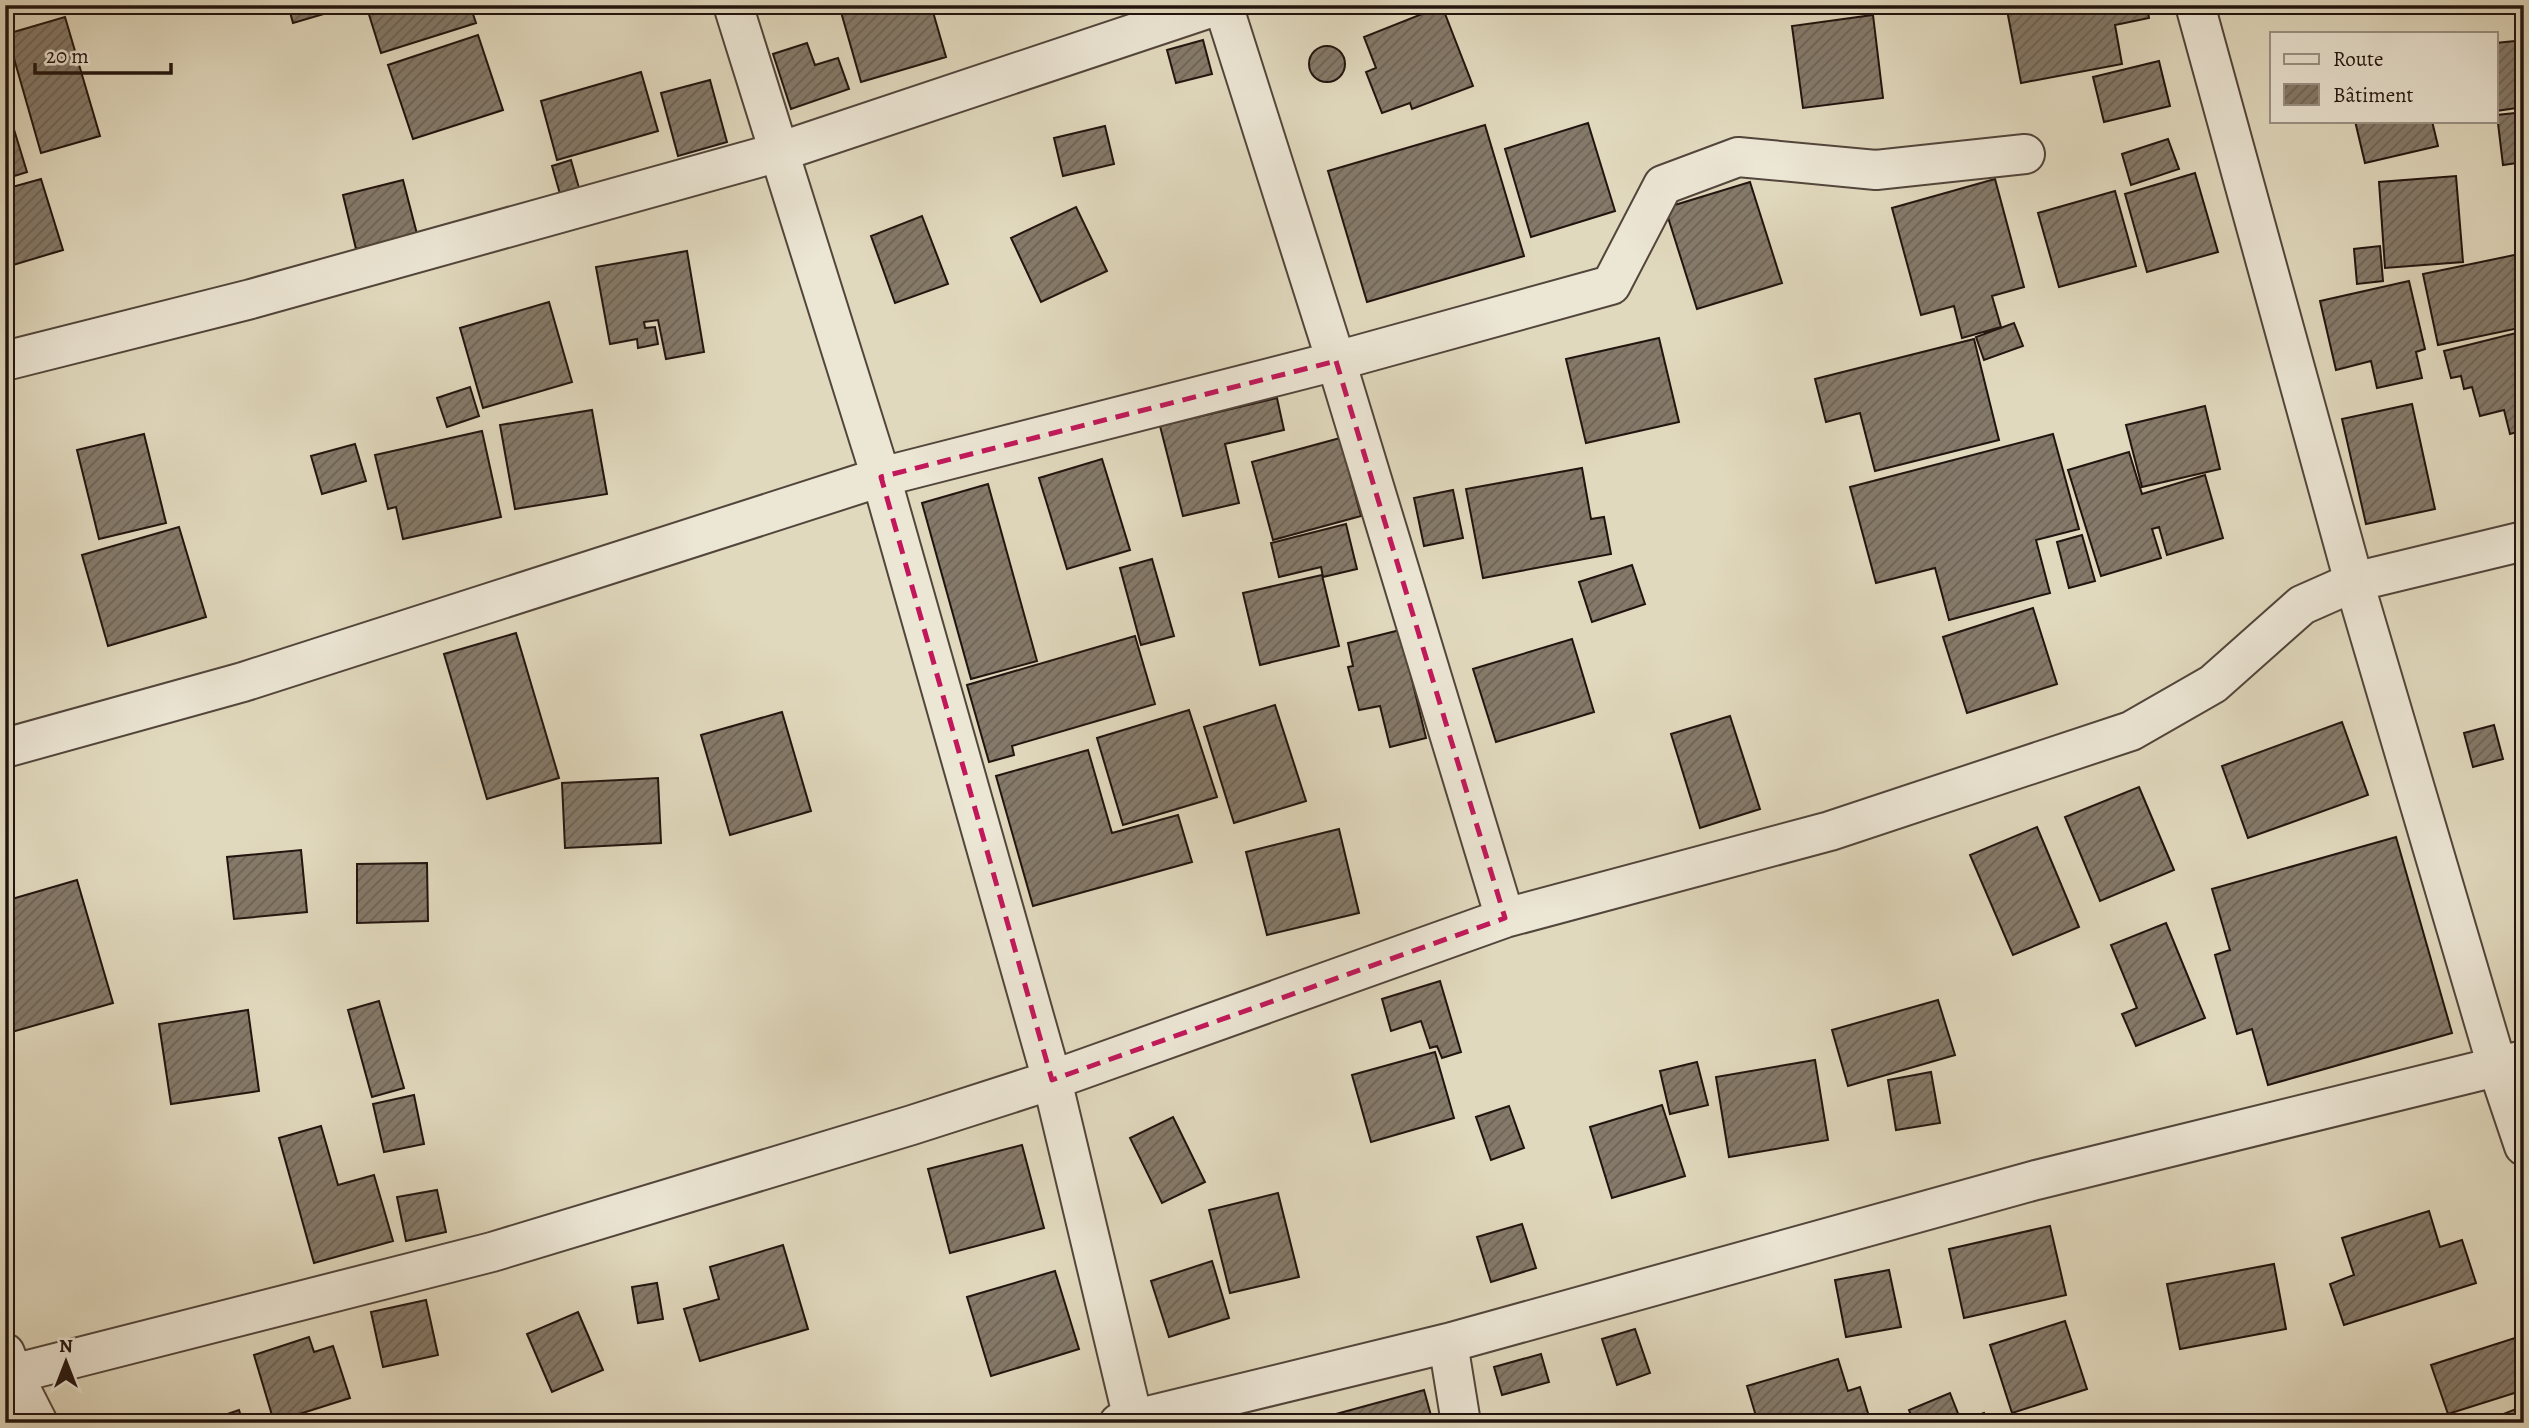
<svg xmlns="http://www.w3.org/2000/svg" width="2529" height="1428" font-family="Alegreya,serif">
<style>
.building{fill:url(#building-hatch);stroke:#22140f;stroke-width:2}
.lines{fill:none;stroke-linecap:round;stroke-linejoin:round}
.minor-casing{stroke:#52453b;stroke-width:42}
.minor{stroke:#ece6d5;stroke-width:38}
.marked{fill:none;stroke:#c2185b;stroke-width:5;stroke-dasharray:14 9;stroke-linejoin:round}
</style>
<defs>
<pattern id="building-hatch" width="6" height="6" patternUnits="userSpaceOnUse" patternTransform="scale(1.75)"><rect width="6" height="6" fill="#857a6a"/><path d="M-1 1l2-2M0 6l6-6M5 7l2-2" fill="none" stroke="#6c6356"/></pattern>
</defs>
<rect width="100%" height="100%" fill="#e1d9be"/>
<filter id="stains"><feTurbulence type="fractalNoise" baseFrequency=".00286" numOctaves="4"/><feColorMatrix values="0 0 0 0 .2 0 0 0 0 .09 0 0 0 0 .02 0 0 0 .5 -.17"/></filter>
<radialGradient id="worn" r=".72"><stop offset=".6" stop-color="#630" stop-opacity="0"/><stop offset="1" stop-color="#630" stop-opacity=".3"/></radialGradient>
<path class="building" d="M288 5H350L351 6 293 23Z
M366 5H470L476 23 381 53Z
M526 5H551L528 12Z
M839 5H931L946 57 861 82Z
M1913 5H1948V6L1914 10Z
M2006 5H2147L2149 18 2115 25 2122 64 2021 83Z
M1442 6 1473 86 1412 109 1410 103 1382 113 1366 72 1376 68 1364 37Z
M1873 15 1883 98 1803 108 1792 26Z
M65 17 100 136 41 153 7 34Z
M478 35 503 110 413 139 388 65Z
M1203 40 1212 74 1176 83 1167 50Z
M2524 40V107L2496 111V43Z
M807 43 815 65 838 58 849 89 791 109 773 54Z
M1309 64a18 18 0 1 1 36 0a18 18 0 1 1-36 0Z
M2159 61 2170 106 2104 122 2093 77Z
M641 72 658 131 557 160 541 101Z
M710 80 727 142 678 156 661 93Z
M5 100 27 172 5 179Z
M2524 112V162L2503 165 2497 115Z
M2355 121H2432L2438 146 2365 163Z
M1588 123 1615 211 1531 237 1505 149Z
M1485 125 1524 256 1367 302 1328 171Z
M1105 126 1114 164 1063 176 1054 138Z
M2168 139 2179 169 2131 185 2122 154Z
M571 160 579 188 560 194 552 166Z
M2195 173 2218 252 2147 272 2125 194Z
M2456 176 2463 262 2385 268 2379 182Z
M41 179 63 250 13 265 5 241V189Z
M1995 179 2024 287 1992 296 2001 327 1962 338 1954 306 1921 315 1892 208Z
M403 180 417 234 356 249 343 195Z
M1750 182 1782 283 1697 309 1665 208Z
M2115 191 2136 266 2059 287 2038 213Z
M1076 207 1107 271 1041 302 1011 238Z
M922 216 948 284 895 303 871 236Z
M2380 246 2383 281 2357 284 2354 249Z
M687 251 704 352 666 359 658 320 644 322 645 328 655 327 658 344 638 348 637 339 610 344 596 267Z
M2524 253V327L2438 345 2423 274Z
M2409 281 2425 349 2416 352 2422 378 2377 388 2371 361 2336 370 2320 301Z
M549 302 572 382 483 408 460 328Z
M2014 323 2023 346 1984 360 1976 337Z
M2524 331V430L2510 434 2504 410 2480 416 2472 387 2464 389 2461 376 2451 378 2444 351Z
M1659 338 1679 422 1586 443 1566 359Z
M1974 339 1999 440 1875 471 1860 413 1826 422 1815 379Z
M470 387 479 416 447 427 437 398Z
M1277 398 1284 430 1225 444 1239 503 1183 516 1160 426Z
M2412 404 2435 509 2366 524 2342 419Z
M2205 406 2220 469 2142 487 2126 425Z
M592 410 607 494 515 509 500 425Z
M482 431 501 517 403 539 396 507 388 509 375 455Z
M144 434 166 523 99 539 77 450Z
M2053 434 2079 529 2036 540 2050 593 1949 620 1935 568 1876 583 1850 487Z
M1340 438 1361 516 1273 540 1252 462Z
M355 444 366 481 322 494 311 456Z
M2129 452 2142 494 2205 475 2223 538 2167 555 2159 527 2152 529 2161 558 2101 576 2068 470Z
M1102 459 1130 550 1067 569 1039 478Z
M1582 468 1591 519 1604 517 1611 554 1483 578 1466 489Z
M988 484 1037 661 971 679 922 503Z
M1453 490 1463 538 1424 546 1414 498Z
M1346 524 1357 569 1323 577 1321 567 1279 577 1271 543Z
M179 527 206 617 108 646 82 555Z
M2082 535 2095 581 2069 588 2057 542Z
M1152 559 1174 636 1141 645 1120 568Z
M1632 565 1645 604 1592 622 1579 582Z
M1322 575 1339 646 1260 665 1243 593Z
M2524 584V609L2517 586Z
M2033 608 2057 684 1967 713 1943 637Z
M1400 630 1426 738 1390 747 1380 706 1359 710 1348 667 1353 666 1348 643Z
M516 633 559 778 487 799 444 654Z
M1135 636 1155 704 1012 746 1014 755 989 762 967 685Z
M1572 639 1594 712 1496 742 1473 669Z
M1275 705 1306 801 1234 823 1204 727Z
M1189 710 1217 797 1123 825 1097 738Z
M782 712 811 811 730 835 701 735Z
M1730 716 1760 809 1700 828 1671 734Z
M2342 722 2368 795 2248 838 2222 766Z
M2494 725 2503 759 2473 767 2464 733Z
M1088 750 1112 833 1178 815 1192 862 1033 906 996 776Z
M658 778 661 843 565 848 562 783Z
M2139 787 2174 870 2100 901 2065 817Z
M2037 827 2079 927 2013 955 1970 855Z
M1339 829 1359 913 1267 935 1246 852Z
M2396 837 2452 1033 2268 1085 2252 1029 2237 1034 2215 955 2230 950 2212 889Z
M301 850 307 912 234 919 227 857Z
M427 863 428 921 357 923V864Z
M77 880 113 1003 5 1034V901Z
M2166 923 2205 1018 2136 1046 2122 1014 2137 1008 2111 945Z
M1440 981 1461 1052 1442 1058 1437 1046 1430 1048 1421 1021 1391 1031 1382 999Z
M1938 1000 1955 1055 1848 1086 1832 1030Z
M379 1001 404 1088 372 1097 348 1010Z
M248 1010 259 1091 171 1104 159 1024Z
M1435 1052 1454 1118 1371 1142 1352 1075Z
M1815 1060 1828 1140 1729 1157 1716 1077Z
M1697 1062 1708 1105 1670 1114 1660 1071Z
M1931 1072 1940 1123 1896 1130 1888 1080Z
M414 1095 424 1144 384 1152 373 1104Z
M1662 1105 1685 1176 1612 1198 1590 1127Z
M1509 1106 1524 1148 1491 1160 1476 1117Z
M1173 1117 1205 1182 1162 1203 1130 1138Z
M321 1126 338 1185 374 1175 393 1241 314 1263 279 1138Z
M1022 1145 1044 1228 950 1253 928 1169Z
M437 1190 446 1232 406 1241 397 1197Z
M1278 1193 1299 1277 1230 1293 1209 1210Z
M2429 1211 2440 1247 2462 1240 2476 1283 2344 1325 2330 1284 2354 1275 2342 1238Z
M1522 1224 1536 1268 1491 1282 1477 1237Z
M2050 1226 2066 1295 1964 1318 1949 1249Z
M783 1245 808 1329 700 1361 684 1309 719 1299 710 1267Z
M1212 1261 1229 1318 1169 1337 1151 1281Z
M2274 1264 2286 1329 2180 1349 2167 1284Z
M1889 1270 1901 1327 1846 1337 1835 1280Z
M1055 1271 1079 1349 991 1376 967 1297Z
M657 1283 663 1319 638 1323 632 1287Z
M426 1300 438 1355 383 1367 371 1312Z
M578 1312 603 1370 552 1392 527 1334Z
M2065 1321 2087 1389 2012 1413 1990 1345Z
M1635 1329 1650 1373 1617 1385 1602 1339Z
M2524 1335V1390L2448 1414 2431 1365Z
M309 1337 314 1352 333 1346 350 1398 274 1422 254 1355Z
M1541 1354 1549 1382 1502 1395 1494 1367Z
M1838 1359 1848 1391 1860 1387 1871 1423H1758L1747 1386Z
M1424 1390 1433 1423H1303Z
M1950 1393 1961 1421 1984 1413 1988 1423H1914L1909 1410Z
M2516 1409 2521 1423H2489L2488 1420Z
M18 1410 20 1423H5V1413Z
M239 1410 243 1423H201Z"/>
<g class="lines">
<g class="minor-casing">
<path id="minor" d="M733 5 881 477 1052 1080 1133 1419
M1223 5 1336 361 1505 918
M2195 5 2354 582 2497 1066 2524 1146
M5 361 251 299 779 152 1219 5
M5 748 243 682 881 477 1336 361 1611 285 1663 185 1738 157 1876 170 2025 154
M1448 1343 1461 1423
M5 1353 13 1374 38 1423
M5 1376 492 1252 912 1125 1052 1080 1505 918 1830 831 2131 731 2213 684 2302 605 2354 582 2524 541
M1119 1423 1448 1343 2036 1180 2524 1060"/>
</g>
<use href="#minor" class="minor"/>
</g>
<path class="marked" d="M1336 361 1505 918 1052 1080 881 477Z"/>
<rect width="2529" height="1428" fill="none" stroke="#e1d9be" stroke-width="28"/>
<rect x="7" y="7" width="2515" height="1414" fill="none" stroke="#22140f" stroke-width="3.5"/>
<rect x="14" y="14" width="2501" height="1400" fill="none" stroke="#22140f" stroke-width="2"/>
<rect x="2270" y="32" width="228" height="91" fill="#ece6d5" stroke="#9b9286" stroke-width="2"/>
<rect x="2284" y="54" width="35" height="10" fill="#ece6d5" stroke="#9b9286" stroke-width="2"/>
<text x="2333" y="66" font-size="21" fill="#22140f">Route</text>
<rect x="2284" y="84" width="35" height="21" fill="url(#building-hatch)" stroke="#9b9286" stroke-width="2"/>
<text x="2333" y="102" font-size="21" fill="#22140f">Bâtiment</text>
<g transform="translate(66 1362)" stroke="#ece6d5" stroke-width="5" paint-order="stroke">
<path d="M0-5L12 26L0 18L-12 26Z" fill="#22140f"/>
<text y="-10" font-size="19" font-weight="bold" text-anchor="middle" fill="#22140f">N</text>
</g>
<path d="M35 63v10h136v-10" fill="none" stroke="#22140f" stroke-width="3.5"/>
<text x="46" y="63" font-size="21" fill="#22140f" stroke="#ece6d5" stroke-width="5" paint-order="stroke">20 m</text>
<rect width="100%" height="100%" filter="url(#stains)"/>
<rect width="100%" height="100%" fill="url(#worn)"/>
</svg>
